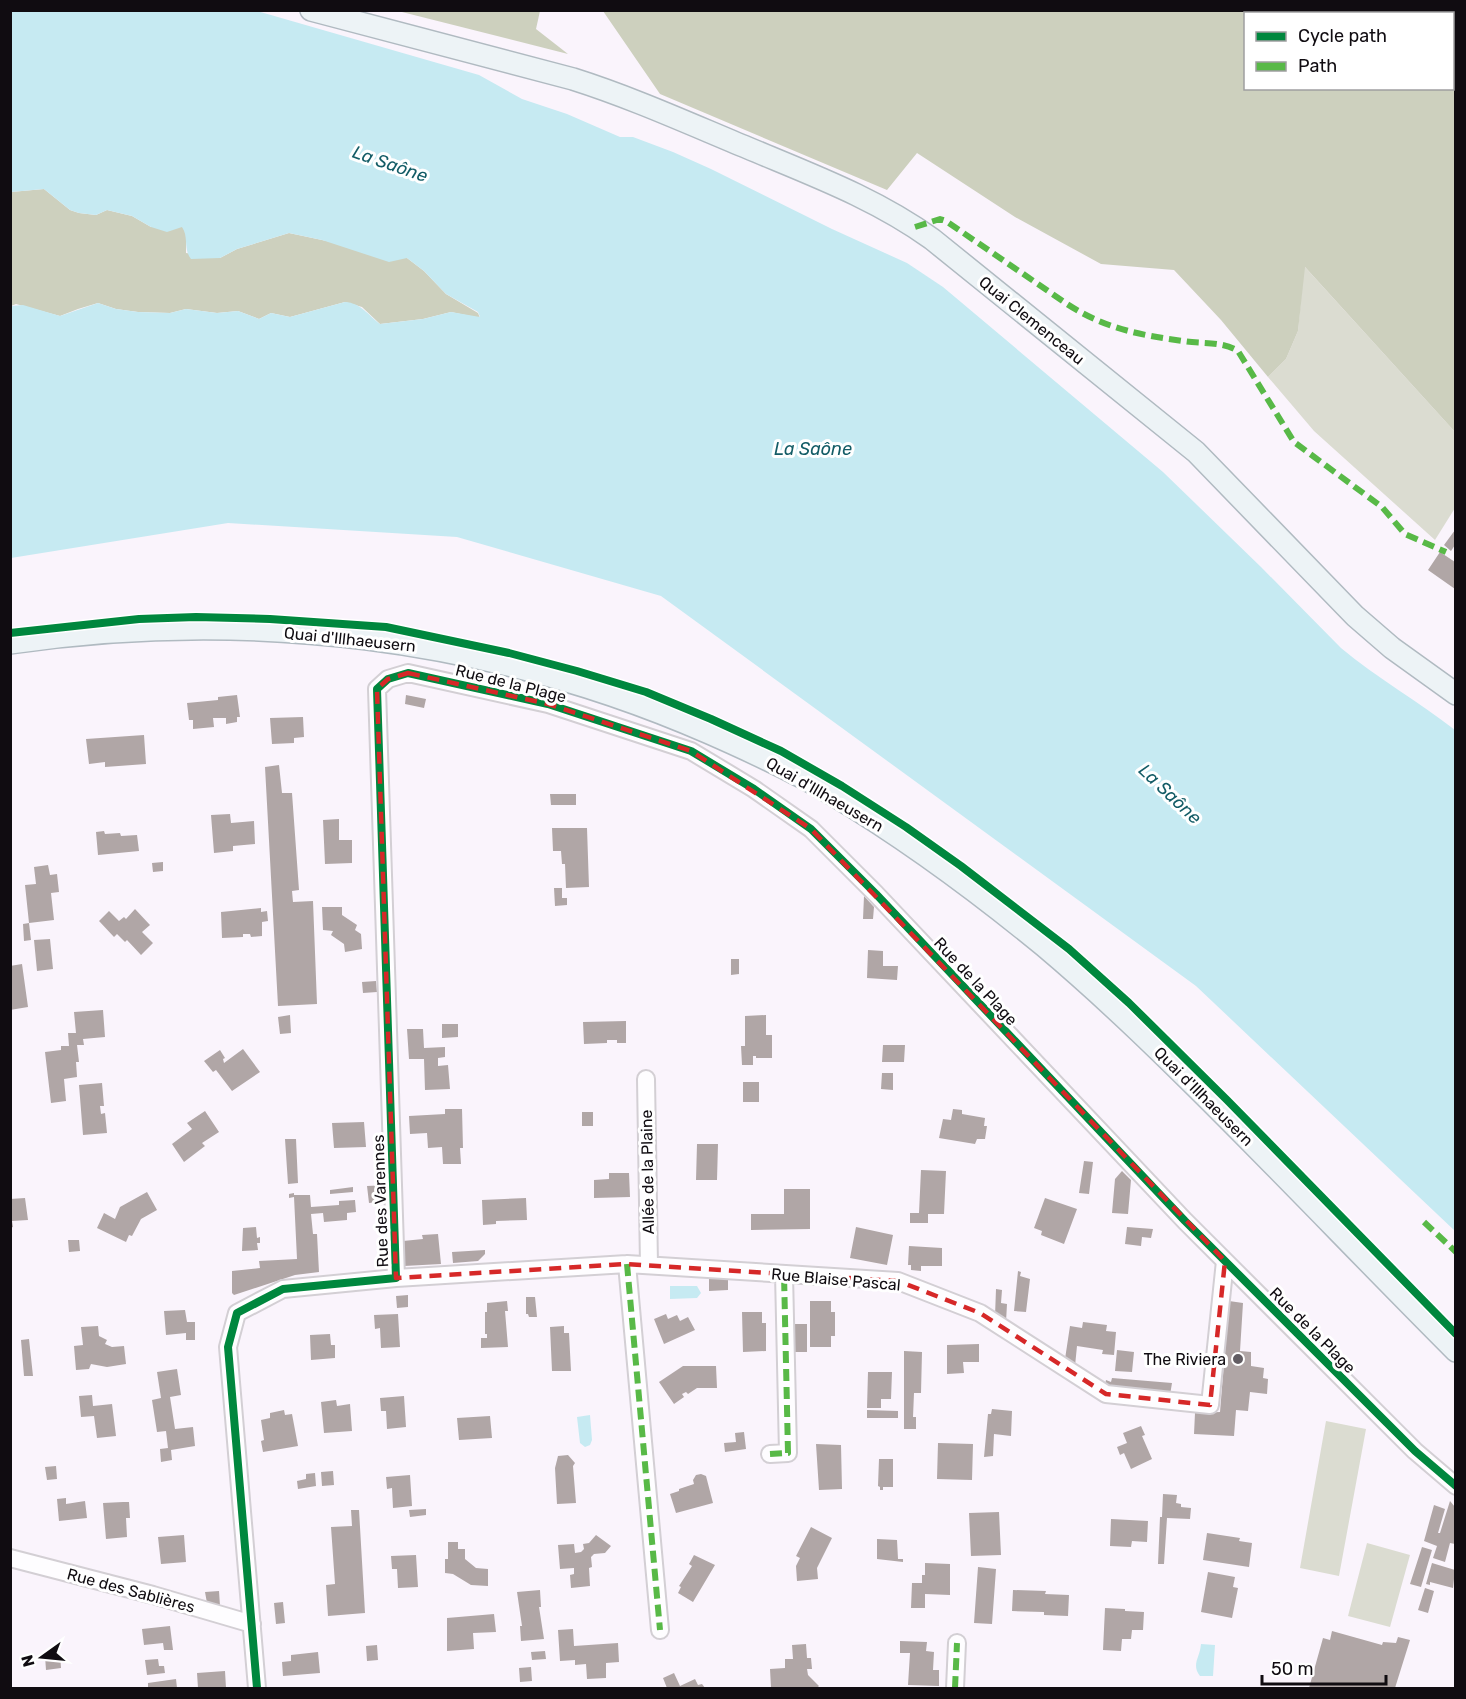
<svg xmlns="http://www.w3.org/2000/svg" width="1466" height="1699" font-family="Rubik,sans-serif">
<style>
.green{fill:#dbdcd1}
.forest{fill:#cdd0be;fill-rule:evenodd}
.water{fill:#c6eaf2}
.building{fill:#b0a6a6}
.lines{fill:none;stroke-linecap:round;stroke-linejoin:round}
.minor-casing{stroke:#d3cfd4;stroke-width:20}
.major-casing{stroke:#b0bac1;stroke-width:24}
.minor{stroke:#fefdff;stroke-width:16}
.major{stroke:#edf3f6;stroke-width:21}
.quiet{stroke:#58b947;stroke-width:6;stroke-dasharray:12 6;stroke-linecap:butt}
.cycleway-casing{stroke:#fff;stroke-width:11}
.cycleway{stroke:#00873e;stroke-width:8}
.marked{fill:none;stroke:#d62828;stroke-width:4.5;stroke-dasharray:12 8;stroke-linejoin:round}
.poi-dot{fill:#625d63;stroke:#fff;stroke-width:2}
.labels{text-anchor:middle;stroke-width:6;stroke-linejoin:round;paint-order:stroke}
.street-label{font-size:16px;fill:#100c11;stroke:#fff}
.poi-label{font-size:16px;fill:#100c11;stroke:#fff;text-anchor:end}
.water-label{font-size:18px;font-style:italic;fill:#135c66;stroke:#fff}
</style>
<rect width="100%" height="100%" fill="#faf4fc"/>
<path class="green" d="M1304 266 1455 432V508L1435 540 1314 431 1268 377 1286 359 1298 331Z
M1326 1421 1366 1429 1339 1576 1300 1568Z
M1367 1543 1410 1555 1390 1627 1348 1616Z"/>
<path class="forest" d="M398 11H540L536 29 568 54Z
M603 11H1455V432L1305 267 1298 331 1286 359 1268 377 1221 320 1174 270 1101 264 1015 217 917 153 887 190 660 94ZM1246 14H1452V88H1246Z
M44 189 70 210 79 213 96 215 107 210 132 216 151 227 182 226 186 233V253L220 258 237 249 289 233 407 258 424 271 446 294 478 313 480 318 451 312 423 319 380 324 362 307 345 302 290 317 271 313 259 319 238 311 217 313 186 309 170 313 138 312 116 309 98 303 78 309 60 316 16 304 11 306V192Z"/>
<path class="water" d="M11 10 257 11 479 75 522 99 567 114 620 137H633L673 152 711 169 832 229 907 263 943 287 1163 472 1261 567 1341 648C1377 678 1418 701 1455 730V1231L1196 986 661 596 457 537 228 523 11 558V306L23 305 60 316 98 303 116 309 138 312 170 313 186 309 217 313 238 311 259 319 271 313 290 317 345 302C361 303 368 315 380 324L423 319 451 312 480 317 478 312 446 294 424 271 407 258 389 262 322 240 289 233 237 249 220 258 191 259C183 249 189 237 182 227L167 232 151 227 132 216 107 210 96 215 79 213 70 210 44 189 11 192Z
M670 1286H697L701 1293 697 1298 670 1299Z
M590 1415 592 1440 590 1445 585 1447 580 1443 577 1417Z
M1201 1644 1215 1645 1213 1676H1200C1191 1664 1200 1658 1201 1644Z"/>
<path class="building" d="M1455 530V545L1451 551 1444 545Z
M1440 552 1455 562V589L1428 570Z
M237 695 240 717H237V722L226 724V718H213L214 727 193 729V720H189L187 703 218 700V697Z
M406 695 426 699 424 708 405 704Z
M303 717 304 737 294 738V743L272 744 270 718Z
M144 735 146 764 105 767V762L89 764 86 739Z
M279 765 282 793H292L299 890 292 891 293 902 313 901 317 1004 278 1006 265 767Z
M550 794H576V805H551Z
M230 814 231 823 254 821 255 844 233 846V851L214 853 211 815Z
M339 819V840H352V863L325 864 323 820Z
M552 828H587L589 887 566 888 565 864H562L561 851H553Z
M104 831 105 834 120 833 121 836 137 835 139 851 98 855 96 832Z
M163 862V871L153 872 152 863Z
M48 865 50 875 57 874 59 892 51 893 54 920 29 923 25 885 36 884 34 867Z
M554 888H562V898H567V905L555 906Z
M864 896 874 907 873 919H863Z
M322 907H342V915L357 925 355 930 361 934 362 949 345 952 344 944 331 935 333 931 323 930Z
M261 908V912L267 911 268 921 262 922V936L251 937 250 934H243V937L222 938 221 912Z
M135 909 150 925 142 932 153 943 141 955 127 940 125 942 117 934 114 937 99 921 109 911 119 921 124 917 126 919Z
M29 923 31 940 24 941 23 924Z
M50 939 53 969 37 971 34 940Z
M868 950 883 951V966H898L897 980 867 978Z
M731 959H739V974L731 975Z
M22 964 28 1007 10 1010V966Z
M376 981 377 992 363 993 362 982Z
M103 1010 105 1037 83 1039 84 1045H77L79 1062H76L77 1077 64 1079 66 1101 51 1103 45 1052 61 1050V1046H69L68 1033H76L74 1012Z
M290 1015 291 1033 280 1034 278 1017Z
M766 1015V1035H772V1058H756V1056H753V1065H742L741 1046H745V1016Z
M626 1021V1043H617V1040H607V1043L584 1044 583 1022Z
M442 1024H458V1037L442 1038Z
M407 1029H423L424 1048 445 1047V1057L438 1058V1066L448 1065 450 1089 425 1090 424 1059H409Z
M883 1045H905L904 1062H882Z
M243 1049 260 1072 232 1091 216 1070 213 1072 204 1061 220 1050 225 1058 223 1059 224 1063Z
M882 1073H893V1090L881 1089Z
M743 1082H759V1102H743Z
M102 1083 104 1106H100L101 1114 105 1113 107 1133 83 1135 79 1085Z
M445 1109H462L463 1148H460L461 1164H443L442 1147 428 1148 427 1133 410 1134 409 1116 445 1114Z
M953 1109 962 1110V1114L985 1118 984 1126H987L985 1139H977L975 1144 939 1138 943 1119 951 1120Z
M205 1111 219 1132 202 1143 205 1146 184 1162 172 1144 192 1129 187 1123Z
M582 1112H593V1126H582Z
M364 1122 366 1147 334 1148 332 1123Z
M285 1139H296L298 1183 288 1184Z
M697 1144H718L717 1180H696Z
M1084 1161 1093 1162 1089 1194 1079 1193Z
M921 1170 946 1171 944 1214H928V1223H910V1213H919Z
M1122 1171 1131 1180 1128 1214 1112 1213 1115 1179Z
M609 1173H629L630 1197 594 1198V1180L609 1179Z
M389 1185V1201L369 1203 367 1186Z
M353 1187V1192L330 1194V1190Z
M784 1189H810V1229L751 1230V1214H784Z
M147 1192 157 1210 141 1219 132 1236 129 1235 126 1242 97 1228 104 1213 115 1219 120 1207Z
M294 1193V1195H310L311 1207 339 1205V1201L355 1200 356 1212 347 1213V1220L324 1222 323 1213 311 1214 313 1234H317L319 1272 295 1275 234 1295 232 1293V1271L260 1268 259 1261 297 1259 294 1197 289 1198V1194Z
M25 1198 28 1220 12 1221 13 1227 10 1228V1199Z
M526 1198 527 1220 496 1221V1224L483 1225 482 1200Z
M1045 1198 1077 1209 1064 1244 1041 1235 1042 1231 1034 1228Z
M256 1227 257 1238 260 1237V1243H257L258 1250 242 1251 243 1228Z
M856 1227 893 1235 887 1265 850 1258Z
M1127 1227 1153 1229 1151 1238 1142 1237 1141 1246 1125 1244Z
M438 1234 441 1264 404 1266 403 1241 423 1239 422 1235Z
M68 1240H79L80 1251 69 1252Z
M909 1246 942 1248V1266H921V1271L911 1270V1265H908Z
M485 1250V1254L478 1261 453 1263 452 1252Z
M1018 1271 1021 1272 1020 1276 1030 1279 1026 1312 1014 1311Z
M709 1276H728V1290L709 1291Z
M996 1289 1002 1290 1001 1303 1007 1304 1006 1322 995 1316Z
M408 1295V1307L397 1308 396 1296Z
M526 1297H535L537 1317H529L528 1314H526Z
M507 1301 508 1311H505L508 1347 481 1348V1338H487V1334H485V1312H487V1303Z
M810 1301H831V1312H835V1336H831V1347H810Z
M1229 1301 1243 1303 1240 1351 1251 1352V1366L1264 1368 1263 1378 1268 1379 1267 1394 1250 1392 1248 1411 1236 1410 1234 1436 1194 1434 1195 1413 1220 1412Z
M185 1310 187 1322H195V1340H186V1333L166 1335 164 1311Z
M742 1312H762V1323H766V1351L743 1352Z
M398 1314 400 1347 381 1348 380 1328 375 1329 374 1315Z
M666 1314 668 1319 677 1315 680 1321 688 1317 695 1330 664 1344 654 1319Z
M1083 1322 1107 1325 1106 1331 1116 1332 1114 1355 1102 1354 1103 1350 1077 1346 1075 1366 1065 1359 1070 1326 1082 1328Z
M793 1324H807V1352H794Z
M98 1326 99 1336 107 1340 105 1344 112 1347 124 1346 126 1364 107 1367 91 1364 89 1369 76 1370 74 1346 83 1345 81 1327Z
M564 1326V1333H569L571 1371H552L550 1327Z
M330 1334 331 1345H335V1358L311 1360 310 1335Z
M29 1339 33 1376H24L21 1340Z
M979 1344V1362H963L964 1373 947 1374V1345Z
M1117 1350 1134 1352 1132 1372 1115 1371Z
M904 1351 922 1352 921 1393H914L913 1417H916V1429H904Z
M683 1366H716L717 1388H697L688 1394 686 1392 682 1394 684 1397 674 1404 659 1382Z
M177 1369 181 1395 170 1397 175 1429 193 1427 195 1446 171 1450 172 1460 161 1462 160 1449 168 1448 166 1431 157 1432 152 1400 161 1398 157 1372Z
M868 1372H892L891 1399H881V1408H867Z
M1112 1378 1172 1383 1170 1395 1111 1388 1105 1385 1106 1380 1111 1382Z
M92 1395 93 1406 112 1404 116 1436 97 1438 94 1416 81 1417 79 1396Z
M404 1396 406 1427 387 1429 386 1411H381L380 1398Z
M336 1400 337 1406 350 1404 352 1431 324 1433 321 1402Z
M992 1409 1012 1411 1011 1436 994 1434 993 1456 984 1457 988 1414H991Z
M284 1410 285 1415 292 1414 298 1446 263 1452 261 1441 264 1440 261 1420 270 1418V1413Z
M867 1410 898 1411V1418H867Z
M490 1416 492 1438 459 1440 457 1418Z
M1141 1426 1145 1435 1142 1436 1152 1459 1131 1469 1124 1453 1120 1455 1117 1447 1127 1443 1123 1433Z
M744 1432 746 1449 725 1452 724 1443 736 1442 735 1433Z
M938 1443 973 1444 972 1480 937 1479Z
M816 1444 841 1445 842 1489 819 1490Z
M568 1455 575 1463 573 1466 576 1503 557 1504 555 1468 558 1456Z
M879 1459H893V1487H883V1490H880V1487L878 1486Z
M56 1466 57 1479 47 1480 45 1467Z
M333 1471 334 1485 322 1486 321 1472Z
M315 1473 316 1486 298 1489 297 1481 306 1479V1474Z
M701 1474 706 1476 713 1503 676 1513 670 1494 679 1491V1489L694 1484 693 1480 696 1475Z
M410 1475 412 1506 393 1508 392 1488 387 1489 386 1477Z
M1163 1494 1177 1495 1176 1503 1181 1504V1507L1191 1508 1190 1519 1167 1518 1164 1564H1158L1160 1517H1162Z
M66 1498V1504L85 1501 87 1518 59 1521 57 1499Z
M1450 1501 1455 1507V1544L1450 1543 1445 1562 1433 1558 1437 1546 1424 1541 1434 1505 1445 1509 1438 1533H1440Z
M123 1502H129L130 1518H126L127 1537 106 1539 103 1503Z
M426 1509V1515L410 1517 409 1510Z
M351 1510H359L365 1613 328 1616 326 1585 335 1584 331 1527 352 1526Z
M999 1512 1001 1555 971 1556 969 1513Z
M1111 1519 1148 1521 1147 1542 1132 1541 1131 1547 1110 1546Z
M811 1527 832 1538 817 1568 818 1579 797 1581 796 1566 800 1558 796 1556Z
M1207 1533 1240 1538 1239 1541 1252 1543 1249 1567 1203 1560Z
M184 1535 186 1562 161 1564 158 1537Z
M596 1535 611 1546 605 1553 594 1554 591 1557 592 1567 589 1568 590 1586 571 1588 570 1575 574 1574V1568L560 1569 558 1545 574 1544 575 1553 581 1552 584 1549 583 1544 589 1543Z
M877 1539 897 1540 898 1559H903V1562L877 1559Z
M448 1542H458V1549H465V1559L476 1568 488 1569V1586L471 1585 453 1574 445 1573V1559H448Z
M1422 1547 1432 1550 1421 1587 1410 1584Z
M416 1555 418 1587 398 1588 397 1569H392L391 1556Z
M694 1555 715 1565 693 1602 678 1593 681 1587 679 1586 692 1566 689 1564Z
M925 1563 950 1564V1595L925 1594V1608H911L912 1583H922V1575H925Z
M1432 1563 1455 1570 1453 1588 1430 1582V1585L1426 1584Z
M978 1567 996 1569 992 1624 974 1623Z
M1208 1572 1235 1577 1233 1587 1238 1588 1232 1618 1201 1612Z
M1425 1588 1434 1591 1428 1613 1418 1610Z
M540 1590 541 1607H539L544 1639 521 1641 520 1626H522L517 1592Z
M1013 1590 1046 1591 1045 1594 1069 1595 1068 1616 1044 1615V1612L1012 1611Z
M219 1591 220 1606 207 1603 205 1592Z
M283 1602 285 1623 276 1624 274 1603Z
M1105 1608 1125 1609V1611L1144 1612 1143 1630H1132L1131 1639H1122L1121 1651 1103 1650Z
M494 1614 496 1632 473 1633 474 1649 447 1651V1618Z
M170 1626 173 1650H164L163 1643 144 1645 142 1629Z
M573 1629 574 1646 618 1643 619 1662 606 1663V1678L587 1679 586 1664 575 1665V1660L560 1661 558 1630Z
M1332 1631 1382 1645 1383 1642 1396 1643 1398 1637 1410 1640 1395 1688H1309L1323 1638 1330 1640Z
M900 1641 927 1642 926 1651 934 1652 933 1670H939V1686L908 1685 910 1653H900Z
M806 1644 807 1658H811L812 1669H807L808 1675 819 1686 817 1688H771L770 1669 785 1668V1659H793L792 1645Z
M377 1645 378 1660 367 1661 366 1646Z
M545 1651 546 1659 532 1660 531 1652Z
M318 1652 320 1673 283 1676 282 1662 291 1661V1655Z
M60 1654 61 1668 46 1670 45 1656Z
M158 1659 159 1666H164L165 1673 147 1675 145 1660Z
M531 1667 532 1681 520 1682 519 1668Z
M225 1671 226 1688H198L197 1673Z
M674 1673 680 1686 695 1679 698 1685 702 1684 705 1688H667L663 1678Z
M176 1679 177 1688H148V1683Z"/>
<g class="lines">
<g class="minor-casing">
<path id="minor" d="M646 1079 649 1265
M627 1264 660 1630
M396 1278 627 1264 898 1281 980 1313 1106 1394 1210 1405 1225 1261
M770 1454 788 1453 784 1274
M10 1558 153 1595 252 1624
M257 1688 228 1347 237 1313 283 1289 396 1278 377 689 388 679 408 673 548 704 691 751 754 789 811 829 876 894 1185 1221 1415 1451 1456 1486
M955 1688 957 1643"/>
</g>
<g class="major-casing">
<path id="major" d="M311 10 573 79C633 98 690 124 748 148 812 175 875 198 932 239L1196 452 1355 616 1392 648 1456 694
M10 643C246 608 490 637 709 733 750 751 792 770 830 793 905 838 977 891 1044 946 1107 999 1166 1057 1224 1115 1302 1193 1378 1273 1456 1351"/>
</g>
<use href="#minor" class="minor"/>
<use href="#major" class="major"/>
<path class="quiet" d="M915 227 940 219 946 221 1067 304C1104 328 1139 335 1183 341 1201 344 1222 341 1238 351L1294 442 1382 507 1405 534 1446 552
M1424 1222 1456 1252
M627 1264 660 1630
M770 1454 788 1453 784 1274
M955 1688 957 1643"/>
<g class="cycleway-casing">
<path id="cycleway" d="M10 633 139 619 196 617 270 619 386 627 509 653 577 671 646 692 711 719 781 751 842 786 906 827 961 866 1069 949 1129 1003 1227 1100 1456 1334
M257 1688 228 1347 237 1313 283 1289 396 1278 377 689 388 679 408 673 548 704 691 751 754 789 811 829 876 894 1185 1221 1415 1451 1456 1486"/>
</g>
<use href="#cycleway" class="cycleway"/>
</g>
<path class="marked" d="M408 673 548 704 691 751 811 829 1225 1261 1210 1405 1106 1394 980 1313 898 1281 627 1264 396 1278 377 689 388 679Z"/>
<circle class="poi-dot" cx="1238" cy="1359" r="6"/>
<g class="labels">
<g class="street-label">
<text transform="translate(1032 320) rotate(39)" y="6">Quai Clemenceau</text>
<text transform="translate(350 639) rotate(6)" y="6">Quai d'Illhaeusern</text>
<text transform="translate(511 683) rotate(14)" y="6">Rue de la Plage</text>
<text transform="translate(825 794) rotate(30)" y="6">Quai d'Illhaeusern</text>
<text transform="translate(976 981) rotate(47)" y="6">Rue de la Plage</text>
<text transform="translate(1204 1096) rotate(45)" y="6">Quai d'Illhaeusern</text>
<text transform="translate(647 1172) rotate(-91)" y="6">Allée de la Plaine</text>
<text transform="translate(380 1201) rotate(-92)" y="6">Rue des Varennes</text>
<text transform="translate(836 1279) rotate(5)" y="6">Rue Blaise Pascal</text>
<text transform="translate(1313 1330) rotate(45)" y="6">Rue de la Plage</text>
<text transform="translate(131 1590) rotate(15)" y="6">Rue des Sablières</text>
</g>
<g class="poi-label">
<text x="1226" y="1365">The Riviera</text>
</g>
<g class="water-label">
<text transform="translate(390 164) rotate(19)" y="6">La Saône</text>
<text x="813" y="455">La Saône</text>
<text transform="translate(1170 794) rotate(43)" y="6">La Saône</text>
</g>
</g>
<rect width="1466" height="1699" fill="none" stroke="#100c11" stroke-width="24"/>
<rect x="1244" y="12" width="210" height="78" fill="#ffffff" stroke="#9f9ea0" stroke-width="1.5"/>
<rect x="1256" y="32" width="30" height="9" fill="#00873e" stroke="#9f9ea0" stroke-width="1.5"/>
<text x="1298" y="42" font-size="18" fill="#100c11">Cycle path</text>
<rect x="1256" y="62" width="30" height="9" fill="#58b947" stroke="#9f9ea0" stroke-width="1.5"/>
<text x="1298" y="72" font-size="18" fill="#100c11">Path</text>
<g transform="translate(42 1657) rotate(255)" stroke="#ffffff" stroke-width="4.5" paint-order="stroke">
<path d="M0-4.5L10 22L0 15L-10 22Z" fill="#100c11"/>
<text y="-9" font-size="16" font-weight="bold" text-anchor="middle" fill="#100c11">N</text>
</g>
<path d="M1262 1675v9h124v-9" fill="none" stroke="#100c11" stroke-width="3"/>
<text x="1271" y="1675" font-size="18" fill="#100c11" stroke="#ffffff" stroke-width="4.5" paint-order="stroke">50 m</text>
</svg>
